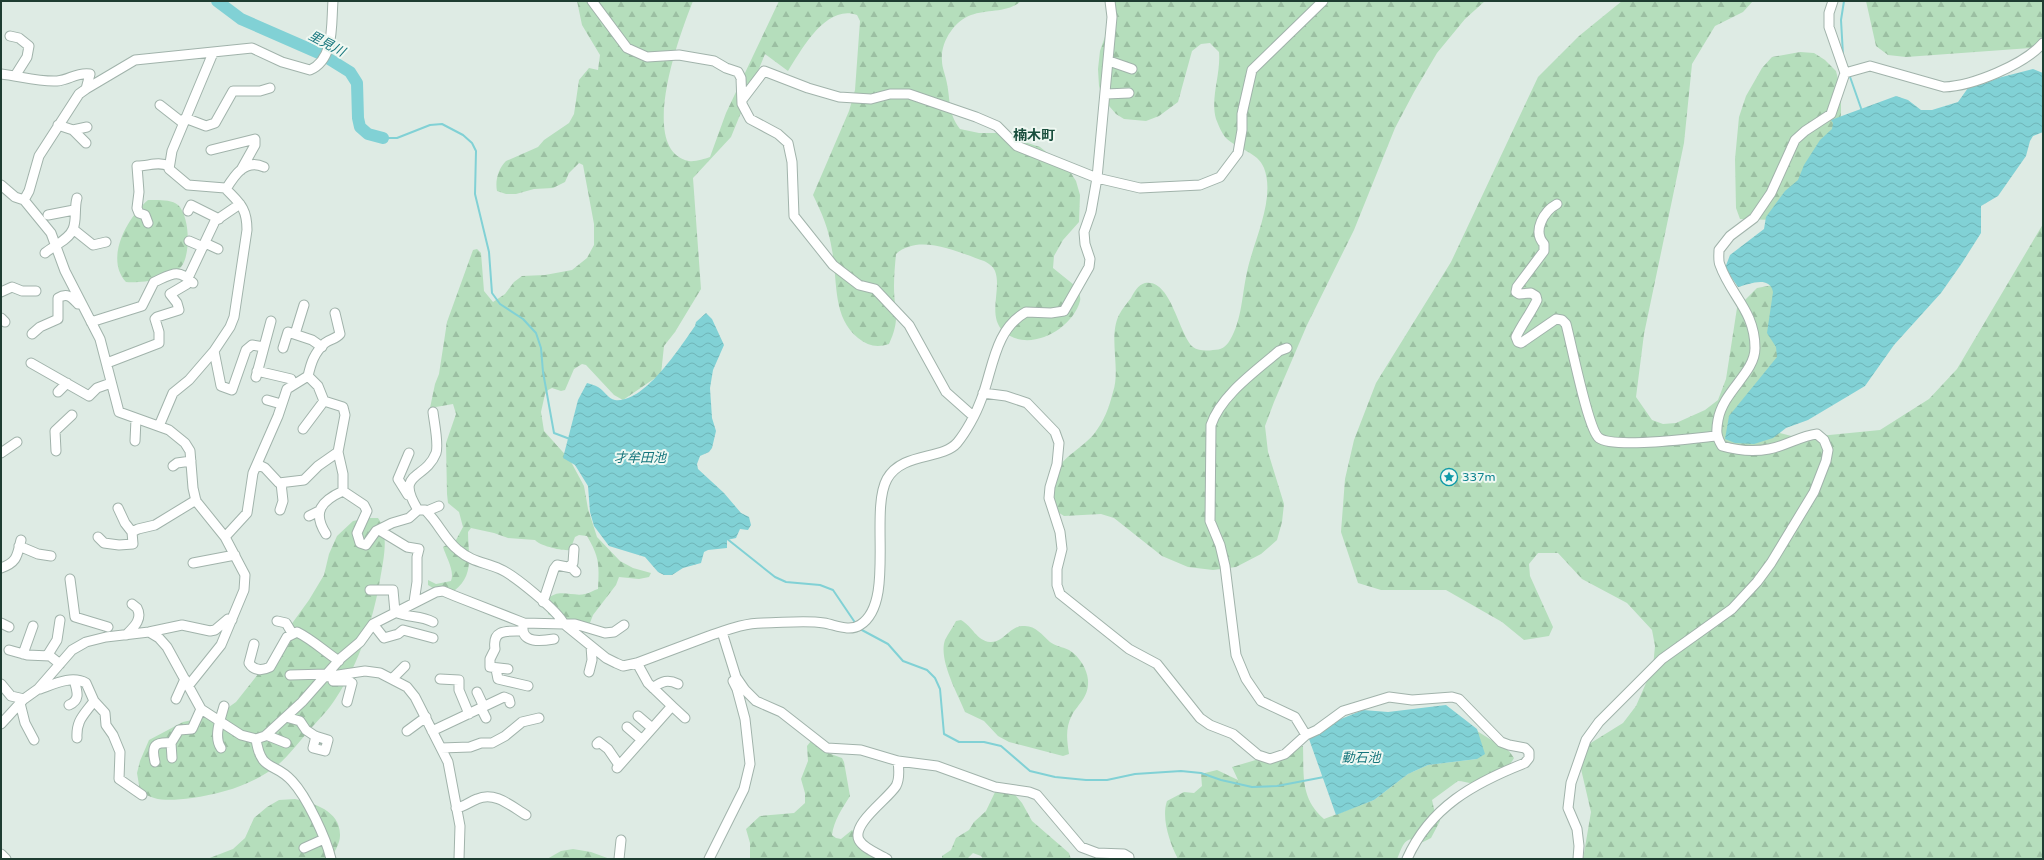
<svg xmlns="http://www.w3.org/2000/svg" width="2044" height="860" font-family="'Varela Round','Noto Sans JP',sans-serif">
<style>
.forest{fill:url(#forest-firs)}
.water{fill:url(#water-waves)}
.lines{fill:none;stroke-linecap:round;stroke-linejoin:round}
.stream{stroke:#81d1d5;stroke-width:2}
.river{stroke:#81d1d5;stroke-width:12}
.minor-casing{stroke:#a1b3ab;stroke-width:11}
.minor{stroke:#fff;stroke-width:9}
.labels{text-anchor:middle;stroke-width:4;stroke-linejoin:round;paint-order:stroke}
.culture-label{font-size:12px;fill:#0d838f;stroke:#eff8f2;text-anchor:start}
.water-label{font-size:13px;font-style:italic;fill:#15757c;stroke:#eff8f2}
.quarter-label{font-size:14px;font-weight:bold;fill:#194f3d;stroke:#eff8f2}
</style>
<defs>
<pattern id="forest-firs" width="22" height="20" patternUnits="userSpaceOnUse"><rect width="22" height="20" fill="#b5debc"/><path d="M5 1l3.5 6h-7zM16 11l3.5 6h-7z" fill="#9bbfa2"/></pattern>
<pattern id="water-waves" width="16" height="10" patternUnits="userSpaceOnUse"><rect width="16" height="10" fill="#81d1d5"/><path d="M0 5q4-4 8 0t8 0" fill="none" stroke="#6fb4b7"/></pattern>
</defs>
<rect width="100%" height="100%" fill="#deebe4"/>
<path class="forest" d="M577 1H693C681 31 636 150 689 161 695 162 704 159 710 157L726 113 779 1H1021C1008 13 987 9 971 15 954 21 940 43 942 61 942 67 945 74 946 79 951 99 947 112 960 129L979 133H997L1040 147 1069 170 1076 181 1080 195 1079 222 1063 240 1054 256 1053 268 1079 289C1079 293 1081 298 1080 301 1072 330 1028 354 1003 331 987 315 1002 289 995 271 993 266 988 263 984 261 958 252 919 233 896 254 895 265 894 275 894 286 894 312 901 318 889 344 877 348 868 346 858 338 832 317 838 281 832 250 829 230 822 213 813 195L849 111 855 90 860 21 857 15C826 4 802 49 788 71L765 54 731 137 693 178 701 289 675 332 664 346 661 374 623 400 614 395 586 365 582 364 574 369 565 390 561 391 552 388 548 390 545 394 541 412 544 431 570 460 584 486 588 509 597 537 620 561 633 568 651 573 649 577 639 579 619 577 616 585 593 615 588 628 560 621 548 614V599C558 588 573 597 585 594 590 593 594 590 598 589 599 565 600 558 587 536L579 535 575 537 570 550C562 551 540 546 535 540L508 538 494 533 471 528 468 532C468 555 475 575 454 591L436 590 428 585V580L436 584 451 581C455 571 446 557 443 547L456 540 463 527 459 512 448 503 447 494 446 443 456 414 453 404 430 408 435 384 439 374 447 322 473 250 477 249 481 253 484 291 493 302 505 294 514 282 522 276 545 275 572 270 587 258 594 245V224L583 165 579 163 569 173 565 182 553 188 534 189 516 194H506L497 191C495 181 498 169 506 161L538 147 544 140 569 123 574 114 579 80 589 68 598 70 600 55 582 25Z
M1111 1H1485L1465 19 1437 53 1414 92 1395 128 1354 230 1307 325 1274 402 1265 426 1268 452 1284 504 1282 522 1277 540 1261 554 1236 567 1213 570 1188 567 1162 556 1114 518 1101 514 1064 516 1056 511C1054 505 1051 497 1051 490 1050 462 1079 452 1094 434 1104 421 1109 408 1113 392 1121 369 1108 337 1119 315 1122 309 1127 303 1131 298 1134 292 1138 285 1145 283 1171 278 1178 333 1193 347 1198 351 1207 351 1213 350 1221 350 1226 347 1230 340 1242 320 1242 294 1247 272 1253 242 1276 199 1264 168 1258 152 1237 149 1226 138 1222 134 1218 124 1216 119 1210 98 1221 74 1219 52L1210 43 1201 44 1192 51 1178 102 1159 116 1146 121 1124 119 1116 114 1103 99 1099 86 1098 69 1100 51 1110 22Z
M1622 1H1753L1743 12 1715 26 1692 64 1684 143 1644 334 1636 397 1652 420 1663 424 1676 423 1705 410 1718 400 1726 379 1737 308 1757 288 1790 282 1772 431 1799 438 1880 430 1929 399 1957 369 2043 224V859H1583L1591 812 1581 769V749L1623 723 1636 706 1653 667 1655 646 1652 630 1627 603 1582 579 1558 553H1538L1529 564 1530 576 1553 627 1549 636 1524 640 1502 622 1446 590H1381L1358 583 1341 532 1345 479 1354 440 1376 383 1451 262 1538 77 1579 36Z
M1866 1H2043V47L1906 57 1888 55 1876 46Z
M1800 52 1814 53 1825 60 1836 71 1841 91V114L1839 134 1775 220 1740 219 1736 208 1735 159 1739 117 1746 96 1762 68 1772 57Z
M148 200C157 200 171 199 178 205 190 216 191 255 181 267 170 280 142 283 126 282 104 258 128 217 148 200Z
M368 518H378C390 534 383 561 380 580 373 620 359 664 336 698 328 711 316 722 307 733 296 745 285 761 271 770 248 786 220 794 192 798 173 800 156 803 140 791L137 773 140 761 149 740 183 722 219 714 236 702 270 659 288 629 309 600 324 575 329 554 337 536 353 521Z
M961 620C972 626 977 641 990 642 1005 643 1009 625 1025 626 1036 626 1042 635 1050 642 1055 646 1063 647 1069 650 1080 657 1087 669 1088 680 1089 697 1079 703 1072 715 1065 728 1067 741 1069 754L1063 756 1009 742 998 736 984 721 965 712C958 694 938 660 945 640 948 634 953 627 956 621Z
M1477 731 1509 751 1514 758C1509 769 1486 781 1474 783 1469 784 1463 781 1458 781L1432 800 1435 813 1439 816 1440 821 1431 838 1423 842C1405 833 1403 845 1397 859H1178C1170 844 1161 818 1167 801L1184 792 1194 793 1202 786 1201 774 1217 770 1238 780 1232 767 1303 746C1304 775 1300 798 1324 819L1374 800 1408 774 1428 765 1477 759Z
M811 741 825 752 842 758 844 762 850 796C842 809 834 820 832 835L836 838 841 839 852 830 859 836 876 859H750V843L746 829 760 816 794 813 805 803V793L801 779 808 761 807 746Z
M1010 789 1022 803 1032 821 1069 853 1071 859H983L981 856 973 853 967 859H942V856L951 850 956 838 969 830 974 822 986 811 996 790Z
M295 799C314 803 341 811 340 836 340 843 334 853 330 859H207L233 849 245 838 254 818 267 807 279 800Z
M573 849 591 852 610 859H547L561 851Z"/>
<path class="water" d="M2033 69 2043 73V132L2033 136 2030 141 2026 156 1998 196 1981 206V233L1962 263 1941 293 1894 345 1865 386 1808 420 1786 428 1773 438 1754 444 1735 443 1725 439 1729 416 1777 357 1776 347 1767 333 1773 292C1770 275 1749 284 1738 287L1725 268 1730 255 1764 229 1766 217 1785 191 1798 180 1804 165 1820 140 1832 129 1833 123 1831 120 1896 96 1908 100 1921 110H1932L1958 102 1968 88 1973 85 1983 84 1998 78Z
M706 313 712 319 724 345 713 370 710 388 712 418 716 431 712 448 709 452 700 456 697 464 698 469 724 493 741 513 749 517 751 525 748 530 740 529 736 538 727 540V548L708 550 704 552 701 563 683 568 672 575H664L658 572 645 557 609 546 594 526 590 512 588 486 575 465 563 458 578 400 587 383C590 384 595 385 598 387 604 390 608 399 615 400 644 404 680 347 695 326L696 322Z
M1446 705 1477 729 1485 754 1477 759 1428 765 1408 774 1374 800 1336 815 1309 739 1336 721 1363 710 1388 712Z"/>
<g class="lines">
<path class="stream" d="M1843 55 1841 20 1844 1
M1849 74 1862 111
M383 138H397L430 125 442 124 463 135 472 143 476 151 475 194 489 252 492 293 500 304 523 319 536 333 541 348 543 372 554 433 570 439
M726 538 775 577 786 582 820 585 833 590 856 624
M860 629 888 644 903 661 927 670 935 678 940 689 944 734 959 742H984L1001 746 1030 771 1055 777 1086 780H1107L1135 774 1181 771 1201 773 1221 780 1252 787 1277 786 1324 777"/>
<path class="river" d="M217 1 241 19 321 54 350 72 357 83 358 118 360 127 368 134 383 138"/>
<g class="minor-casing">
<path id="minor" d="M592 1 627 48 647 57 679 55 714 61 726 68 738 72 741 78 742 104 750 119 778 134 788 143 792 162 794 216 833 265 859 285 875 289 909 325 946 392 973 416
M10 36 19 38 29 46 27 57 15 76
M1109 61 1132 69
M1845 73 1870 66 1944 87C1972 86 2024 65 2043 43
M1 74C19 76 39 82 57 81 70 80 76 72 90 74L86 89
M1106 94 1129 93
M742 100 764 71 808 88 839 97 871 99 890 94H909L976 117 997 126 1017 146 1097 178 1140 188 1200 185 1220 177 1238 153 1242 130V114L1252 70 1323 1
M160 105 183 123
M185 118 206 126 215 123 233 91H260L270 88
M58 125 73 130 86 143
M73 130 87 127
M211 150 255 139V145L241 170
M1 185 15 197 24 200 51 233 65 271 100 339 119 412 169 430 185 443 190 451 193 488 196 501 225 537 245 575 244 590 221 645 189 685
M226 189C234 176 245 158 264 167
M24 200 29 191 39 156 79 94 86 89 135 60 252 48 282 62 310 70C335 59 331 24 333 1
M1557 204C1544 211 1532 231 1544 244V251L1517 287 1516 292 1519 294 1531 293 1536 296 1537 300C1531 313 1522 324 1516 337L1518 342 1521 343 1556 319 1562 320 1566 324C1571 342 1588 430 1599 438 1614 449 1694 438 1716 436
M188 211 191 205 219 219
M48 215 74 210
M148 223 145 215 139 213 137 208 139 192 137 166C149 166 158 161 169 166
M73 229 93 245 106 242
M189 241 203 247
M205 243 218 249
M45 253C53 246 69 240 73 229 77 220 74 208 77 198
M188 278 215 221 240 204
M1 292 12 287 22 291H36
M1 318 5 322
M91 322 142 306 154 282C172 274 178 268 193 283
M32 334 40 327 58 319V298C68 292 72 298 78 304
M295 334 304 305
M264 347 271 321
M283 348 288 332 312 340 322 347
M1287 348 1279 351C1256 371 1221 395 1211 425L1210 521 1220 545 1225 566 1236 655 1246 679 1261 701 1295 717 1306 735
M214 351 221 386 232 390 246 350 252 345 264 347 256 377
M31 363 89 396 97 388 111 383
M107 363 159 343V332L155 319 157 317 179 310 177 303 170 294 187 284
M257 371 291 379
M58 392 67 383
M983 393 1006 396 1027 403 1055 432 1059 443 1057 464 1050 487 1049 498 1060 532 1062 549 1057 569V585L1060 594 1129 649 1157 664 1200 718 1210 725 1233 734 1258 755 1270 759 1285 754 1306 735 1317 730 1343 711 1389 697 1412 700 1452 697 1459 699 1501 742 1509 745 1525 748 1529 752V758L1525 763C1474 783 1430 807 1407 859
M267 400 281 404
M324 401 318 386 308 376C311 363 314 353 325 343 330 339 336 339 340 334L335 313
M159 426 173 393 189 380 214 351 230 327 234 317 247 230C247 207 239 203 225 188L188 185 169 169 172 151 213 53
M303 429 324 401 343 407 345 415 338 452
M135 441 136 419
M56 451 55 431 72 415
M1 453 17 442
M257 464 265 468 279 483 304 480 318 466 338 452 343 474V491C321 501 312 512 326 534
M173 466 177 463 191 461
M343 491 364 505 367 511 357 533 360 543 366 545 376 531 392 523 409 518 418 510H425C438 522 445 540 458 550 472 562 484 562 500 569 514 575 558 611 564 624H575L605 633 614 632 624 625
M408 495 398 479 409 453
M118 508 125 523 132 532
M280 510 283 501 281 483
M418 510C394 471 425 481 436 453 439 444 434 422 433 412
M427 511 439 506
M309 516 319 511
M379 530 407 547 419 549 417 557V582L414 602
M98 537 104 543 119 545 133 544 132 532 138 529 155 525 196 500
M225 537 247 513 253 473 278 416 287 389 308 376
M19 546 38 554 51 556
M193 563 235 555
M569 567 573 563 574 549
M1 568C18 562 17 555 21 540
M70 579 75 617 108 627
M370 590H393L395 612C408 618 420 615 433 622
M543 602 554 569 557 565 572 568 576 572
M277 621 286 623 292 633
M1 623 9 627
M373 624 384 638 398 634 403 630 433 638
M523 626C521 644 542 641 554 639
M149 632 159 638 167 647 201 709 241 735 256 739 265 736 302 702 341 658 360 642 373 624 436 592 443 591 455 596 524 623 564 624 606 658 616 663 623 666 637 663C661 654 685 645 709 636 727 630 744 623 763 623 782 623 805 620 824 623 836 625 849 632 860 625 896 603 869 512 887 479 902 452 942 460 957 443 966 432 976 414 981 400 993 370 994 330 1026 312L1051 313 1064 311 1089 267 1090 259 1085 244 1084 232 1091 212 1097 178 1112 17 1110 1
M722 632 736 677 745 690 756 701 781 712 827 748 861 750 898 761 937 766 995 787 1029 792 1037 795 1081 847 1097 853 1124 854 1129 857V859
M126 635C134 627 143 619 137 608L132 604
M254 644 249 663C254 671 262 671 270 667L287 637 297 632C313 640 324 651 339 661
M9 650 27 655 50 656 60 664
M23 654 33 626
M47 656 57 640 60 620
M496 669 498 679 528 686
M508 669 490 667V659L495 649C492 629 507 631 522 631
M589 672 592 660 591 646
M290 675 327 674
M325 677 365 671 380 673 407 687 415 697 448 762 460 826 459 859
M392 679 405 666
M440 679 459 680V690L469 714
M333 681H349L352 683 347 702
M1 684 11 696 24 699 38 689 72 650 86 642 106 637 149 632 182 625 210 631 215 630 228 619 232 620
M653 688C662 681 668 679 678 684
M40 689C54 684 72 675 86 683L94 701 105 713 106 725 113 735 120 752 119 779 142 795
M477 692 484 707
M176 699 185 679
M20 703 25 723 34 740
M69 705C81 700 77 691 74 680
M672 706 685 718
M481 708 486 718
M638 716 652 728
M286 717 300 721 306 730 315 736 328 740 325 751 313 748 316 736
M1 724 23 700
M627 727 642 740
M407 731 426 717
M432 731 504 697 509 699 510 703
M266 735 286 743
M77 738C76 720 84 715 94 701
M256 739C261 773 274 761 292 781 307 797 326 838 331 859
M597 744 599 742 608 749 619 765
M221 748C213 736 221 718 224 706
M441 748 470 747 481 743H492L505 736 522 722 539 718
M172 758 171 743 179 730 192 729 201 709
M155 762C151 745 155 742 171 743
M617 768 672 706 648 683 637 663
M456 808C464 807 469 802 477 799 495 791 511 806 526 815
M304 848 324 839
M1 854 6 859
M619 859 621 840
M709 859 744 789 750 764 745 719 737 689 733 681
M887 859C879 854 864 849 859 840 851 824 888 799 896 786 900 779 899 769 898 761
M1578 859 1579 846 1577 829 1568 808 1571 783 1586 740 1599 722 1662 659 1732 609 1757 582 1771 563 1814 492 1826 461 1828 450 1824 440 1817 434C1800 436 1786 446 1769 449 1754 452 1736 450 1722 446 1716 436 1716 431 1718 420 1723 391 1755 373 1755 348 1755 311 1731 296 1720 265 1718 261 1719 254 1719 250L1730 236 1754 218 1771 193 1795 140 1805 131 1831 114 1845 73 1829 27V13L1833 1"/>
</g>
<use href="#minor" class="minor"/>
</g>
<defs>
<g id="sight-ring" transform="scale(0.9)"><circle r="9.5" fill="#eff8f2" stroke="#0f9aa8" stroke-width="1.5"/><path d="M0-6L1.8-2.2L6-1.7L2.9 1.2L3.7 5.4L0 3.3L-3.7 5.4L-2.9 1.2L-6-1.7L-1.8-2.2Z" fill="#0f9aa8"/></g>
</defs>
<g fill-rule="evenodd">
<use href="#sight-ring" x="1449" y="477"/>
</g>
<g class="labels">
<g class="culture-label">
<text x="1462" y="481">337m</text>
</g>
<g class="water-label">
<text transform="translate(327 43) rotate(28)" y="5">里見川</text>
<text x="640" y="462">才牟田池</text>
<text x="1361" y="762">動石池</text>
</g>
<g class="quarter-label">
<text x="1034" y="140">楠木町</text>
</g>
</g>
<rect width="2044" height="860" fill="none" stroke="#1e3c31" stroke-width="4"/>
</svg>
